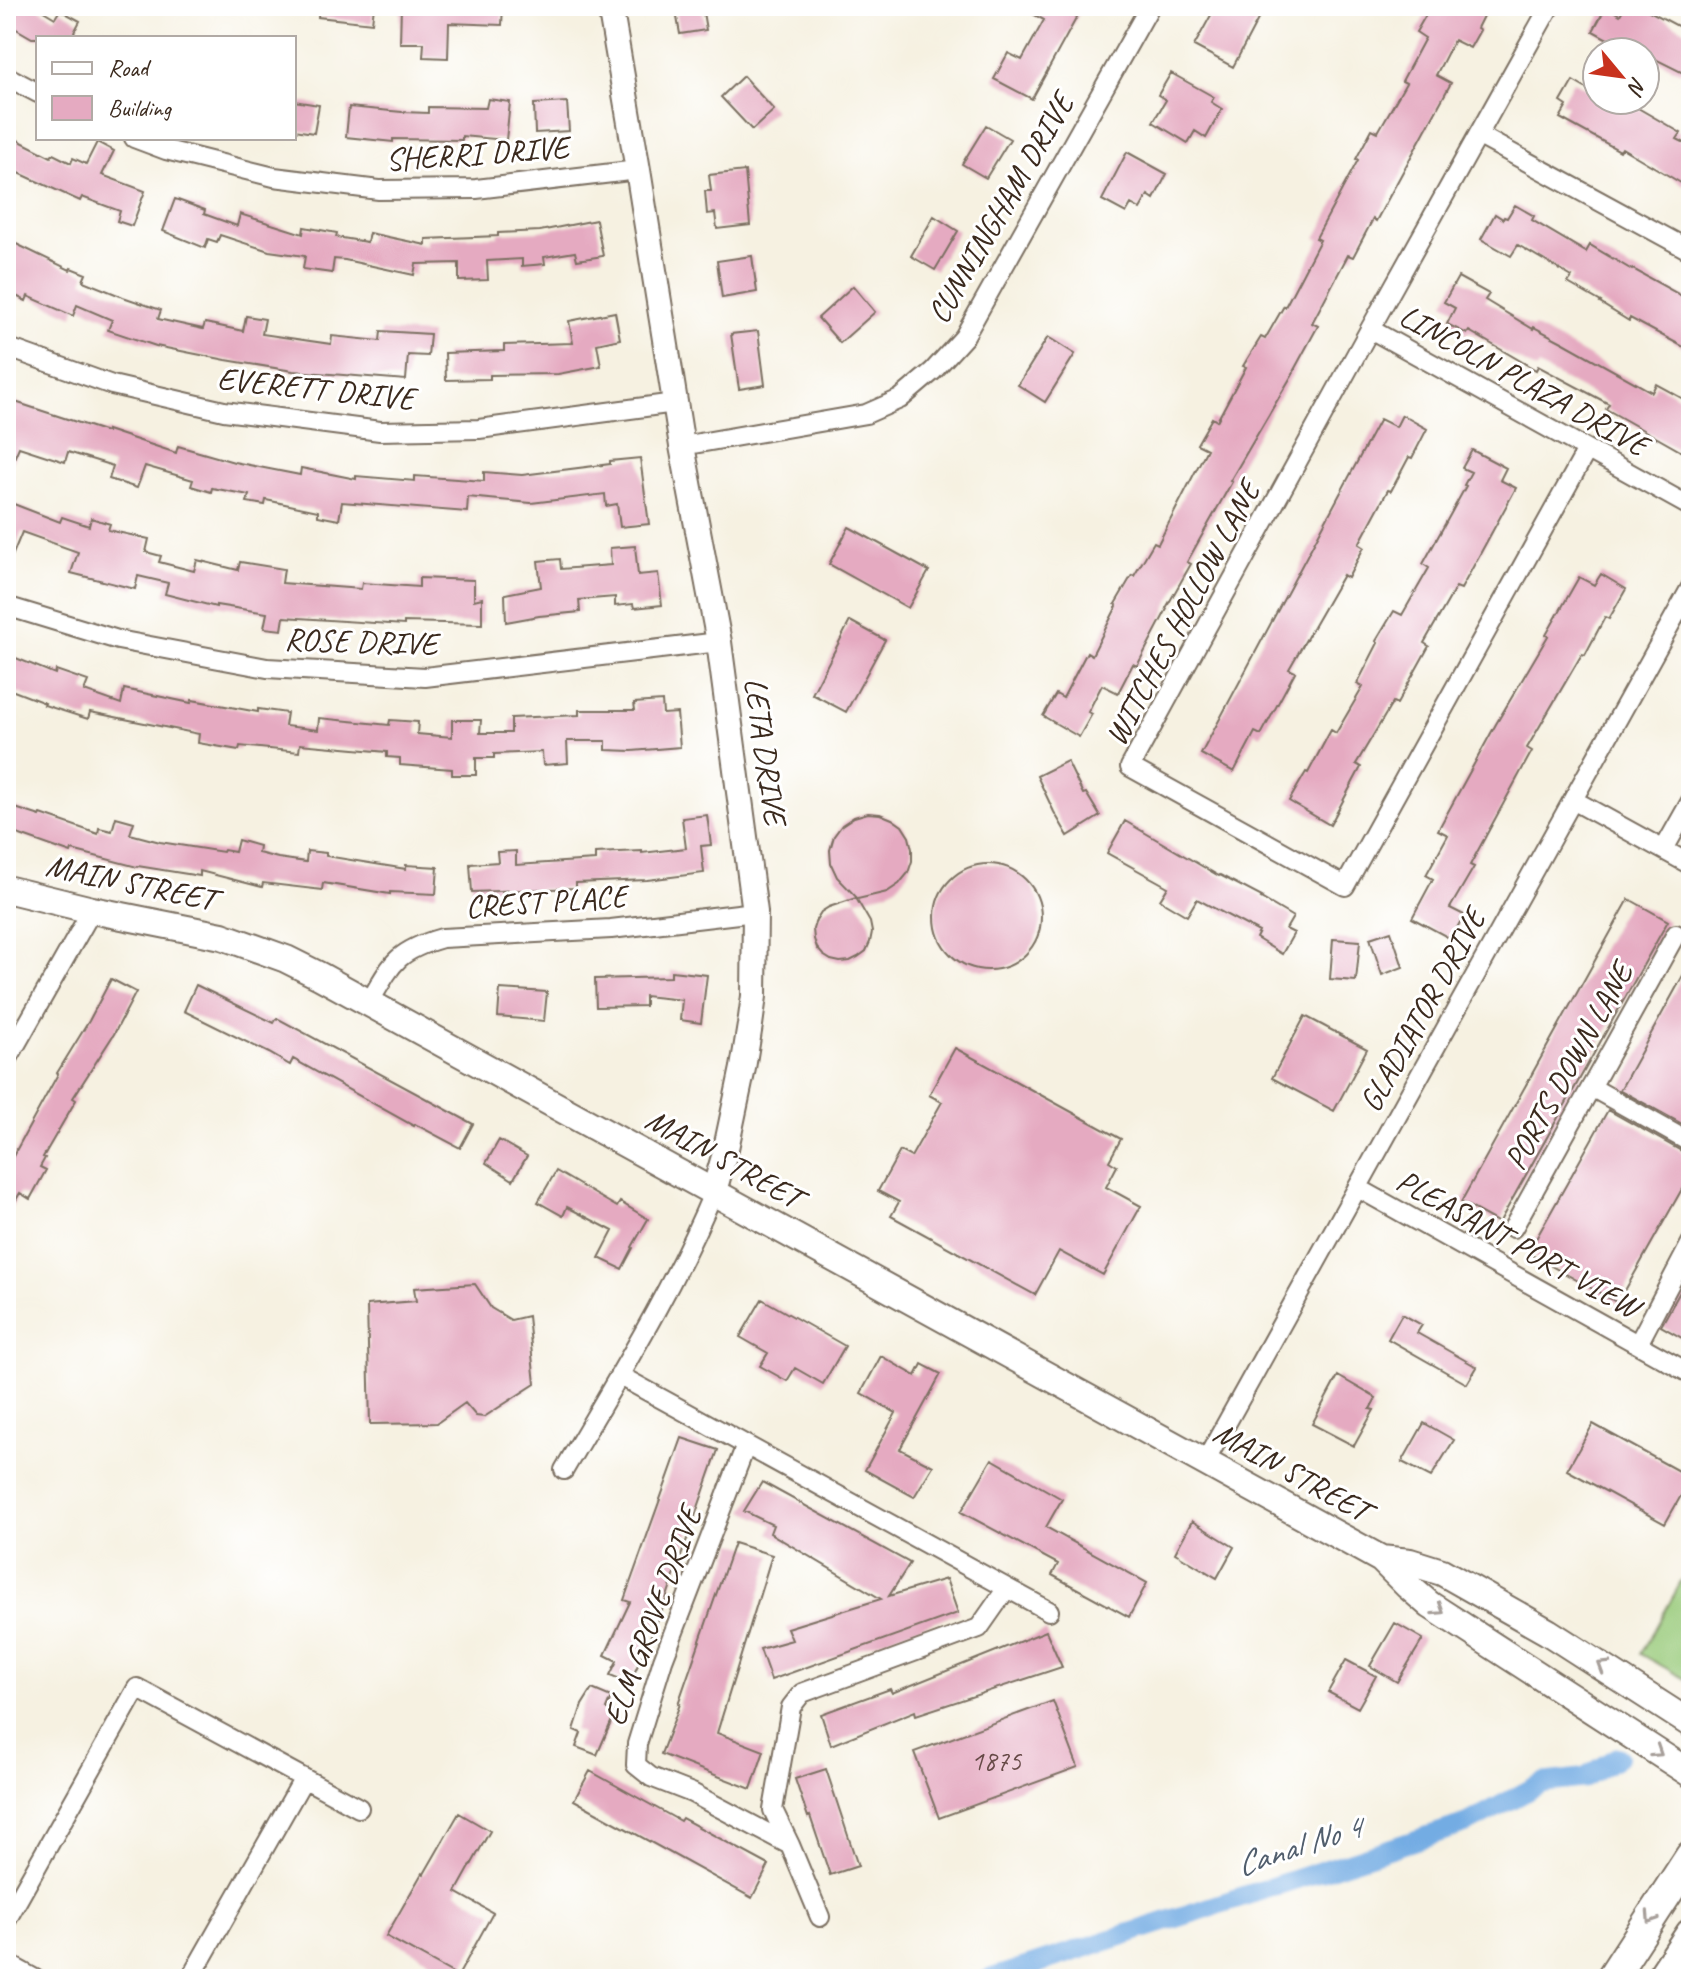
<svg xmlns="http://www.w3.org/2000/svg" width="1697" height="1985" font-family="Caveat,sans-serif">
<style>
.green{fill:#9acb7b;stroke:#6a7a4c;stroke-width:2}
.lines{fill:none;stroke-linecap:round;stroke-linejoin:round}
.canal{stroke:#73ace3;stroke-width:20}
.building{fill:#e5aac1}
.minor-casing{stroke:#7c7062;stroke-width:22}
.tertiary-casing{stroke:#7c7062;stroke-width:28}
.secondary-casing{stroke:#7c7062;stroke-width:30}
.primary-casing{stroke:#7c7062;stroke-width:34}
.minor{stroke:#fff;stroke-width:18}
.tertiary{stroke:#fff;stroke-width:24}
.secondary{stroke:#fff;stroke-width:26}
.primary{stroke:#fff;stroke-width:30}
.oneway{stroke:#a79f9a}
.labels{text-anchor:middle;stroke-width:6;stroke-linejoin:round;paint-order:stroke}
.number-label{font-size:28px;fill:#664a47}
.street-label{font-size:32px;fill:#3b2a1e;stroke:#fff}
.water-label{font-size:34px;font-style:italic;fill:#515e6d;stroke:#fff}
</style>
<rect width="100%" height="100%" fill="#fff"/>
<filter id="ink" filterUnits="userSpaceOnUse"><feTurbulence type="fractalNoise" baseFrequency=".0125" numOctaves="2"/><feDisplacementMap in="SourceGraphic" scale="16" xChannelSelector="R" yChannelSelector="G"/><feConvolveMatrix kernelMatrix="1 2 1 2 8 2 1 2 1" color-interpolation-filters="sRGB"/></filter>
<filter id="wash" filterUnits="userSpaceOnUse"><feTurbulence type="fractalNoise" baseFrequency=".006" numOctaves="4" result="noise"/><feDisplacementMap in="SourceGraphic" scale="32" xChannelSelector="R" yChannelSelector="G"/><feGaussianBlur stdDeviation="1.8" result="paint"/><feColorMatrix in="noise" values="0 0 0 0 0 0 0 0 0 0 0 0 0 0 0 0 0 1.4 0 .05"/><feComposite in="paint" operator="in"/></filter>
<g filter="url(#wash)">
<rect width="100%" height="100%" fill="#f6f1e1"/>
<path class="green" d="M1691 1564V1682L1641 1654Z"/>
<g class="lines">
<path class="canal" d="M989 1979 1468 1823 1542 1783 1585 1778 1618 1757"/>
</g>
<g id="blocks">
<path class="building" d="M6 6H35L55 18 60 10 80 21 71 38H32L6 23Z
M319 6H374L372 23 318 17Z
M401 6H503L502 25 449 23 448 58 423 57 424 43H400Z
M675 6H702L706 30 680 34Z
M1018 6H1083L1032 99 994 79 1008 53 1022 60 1044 20Z
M1216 6H1265L1233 67 1194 46Z
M1431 6H1488L1477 28 1480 30 1470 48 1454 40 1436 75 1451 83 1376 221 1373 219 1353 257 1348 255 1312 323 1318 326 1294 370H1295L1230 481 1232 482 1187 562 1191 564 1166 608 1167 609 1137 666 1133 664 1118 693 1102 685 1088 712 1092 714 1079 737 1043 716 1056 694 1063 698 1087 652 1092 655 1117 606 1115 604 1132 575 1134 576 1154 542 1158 544 1207 449 1197 444 1212 418 1217 421 1246 367 1243 366 1261 337 1265 339 1284 306 1285 307 1320 240 1316 238 1358 160 1356 159 1372 129 1378 132 1406 83 1402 81 1425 38 1416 32Z
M1625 6H1640L1691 33V77L1645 54V52H1641L1626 44 1624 48 1593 31 1606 7 1620 15Z
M1171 73 1214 97 1211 102 1222 109 1206 138 1195 131 1188 143 1153 122 1166 100 1158 95Z
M743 76 774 110 752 130 721 97Z
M1573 81 1597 95V100H1624L1681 133 1677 139 1691 146V178L1686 186 1622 148 1620 151 1560 118 1567 106 1561 102Z
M488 99 510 102 506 140 462 136V140L393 139V142L346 137 349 107 402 112 428 113V107L486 108Z
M294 101 319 105 314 133 294 130Z
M567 102 569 131 535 133 534 104Z
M986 125 1010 139 986 178 962 164Z
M6 134 51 157 53 154 71 163 73 158 86 164 97 142 114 151 102 175 145 191 132 226 117 221 120 211 82 197 80 201 6 167Z
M1127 152 1167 174 1154 199 1148 195 1140 209 1131 204 1126 213 1102 200Z
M745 171 750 225 717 229 715 213 707 214 705 191H711L709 175Z
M175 199 205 210 204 214 237 226 240 214 303 234 304 227 337 233 336 237 367 242 369 233 426 245V239L498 236V233L540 231 596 220 603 256 577 260 575 252 544 257 545 264 522 266V259L487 261 488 280 459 281V263L416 264 414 275 345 260 334 259 332 273 303 269 305 256 269 251 220 235 217 242 208 239 205 248 163 231Z
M1515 205 1534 216 1532 220 1586 252 1590 245 1632 270 1633 269 1691 301V351L1630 318 1629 321 1600 303 1601 302 1568 283 1572 277 1518 245 1511 256 1481 239 1495 214 1503 219 1504 217 1507 218Z
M934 216 958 231 935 270 911 256Z
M6 239 70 270 71 268 86 274 83 281 123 297 161 310 158 319 203 329 205 323 243 331 246 316 265 319 262 334 331 344 332 336 380 341 381 331 430 334 428 356 408 355 406 380 293 371 226 360 156 346 108 330 112 320 77 305 73 316 28 296 26 301 6 291Z
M752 256 757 292 722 298 717 261Z
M1458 277 1489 294 1485 300 1533 329 1534 327 1564 343 1652 392 1656 384 1691 403V457L1606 409 1609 404 1538 366 1536 370 1469 331 1467 334 1447 324 1455 308 1444 302Z
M853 286 875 312 840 343 818 318Z
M615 312 620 339 597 344 601 366 558 374 490 375V379L446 380 445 353 504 351V345L573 343 569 321Z
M758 331 765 385 739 389 731 334Z
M1048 337 1075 354 1045 402 1018 385Z
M6 399 107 432V430L176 453 178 446 234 462 300 475 301 468 356 479V476L415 481V476L484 481V472L522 475 610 464V461L640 458 649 524 620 527 617 504 606 506 605 494 531 503 468 497 467 512 342 502 339 520 318 516V511L266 500 265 505 247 502 249 495 212 488 211 492 191 486 193 480 145 466 137 488 109 479 113 466 68 452 65 462 19 447 6 477Z
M1402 415 1427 429 1412 458 1409 457 1391 491 1388 490 1359 544 1364 547 1348 578 1343 575 1289 669 1295 672 1261 735 1255 732 1234 772 1201 754 1380 419 1396 427Z
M1472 450 1506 468 1500 480 1516 488 1461 589 1456 587 1424 643 1429 646 1397 704 1393 702 1356 764 1361 767 1330 825 1289 801 1306 772 1308 773 1331 730 1336 733 1363 687 1357 684 1378 643 1376 641 1394 611 1402 615 1429 568 1423 564 1466 486 1464 485 1471 472 1462 468Z
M6 501 60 522 62 517 89 526 91 518 110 524 108 530 149 539 146 552 161 556 159 562 194 571 197 560 238 570 240 562 284 569 282 583 361 589 362 583 419 587V578L474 580V600L482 598V624L404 622V625L284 617 282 630 264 628 267 613 216 605V607L165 594 168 583 138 576 135 589 71 573 78 552 22 532 6 571Z
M849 527 929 571 908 608 829 564Z
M635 546 638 575 658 573 662 605 634 608 633 604 615 606V597L579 600 580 612 539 616 506 622 505 594 541 587 538 561 560 559 561 569 611 565 610 548Z
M1601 574 1626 589 1609 619 1605 617 1585 655 1582 654 1527 748 1532 751 1470 865 1474 867 1450 908 1464 915 1451 939 1412 918 1433 879 1426 875 1448 835 1438 830 1496 724 1548 636 1546 635 1579 577 1594 585Z
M850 621 885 640 846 712 812 694Z
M6 654 55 674 56 670 88 681 84 691 121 704 124 689 191 703 192 700 258 712V709L287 713 285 726 318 730 319 718 389 725 390 720 418 722 417 734 452 737V720H481L480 733H511V718L579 715V710H635L634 703 662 701 663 714 677 713 680 747 632 751 606 750V741H567L568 763 543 765 542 752 494 754V758H476V775H452V769L400 765V758L387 757V752L300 744 299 752 240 746 239 750 198 743 199 734 90 712 88 719 44 705 45 703 6 688Z
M1067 761 1083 794 1086 793 1100 816 1068 836 1054 812 1037 776Z
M6 805 40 816 41 814 98 834 99 828 112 831 116 817 134 822 130 834 160 842 223 852 224 850 235 852 238 840 259 846 258 853 278 858 306 862 307 851 326 853V856L406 869V865L438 867 436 894 390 892V894L323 883 322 890 263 883 262 887 200 871V876L138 866 137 867 72 850 71 853 6 830Z
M868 813 880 814 892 819 902 826 909 837 912 849V861L908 873 899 884 887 892 858 899 837 877 831 864 830 850 834 836 842 825 854 817Z
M707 815 711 845 701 846 704 873 647 880 576 883V888L472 892 470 864 498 862 497 852 516 851V865L595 860V853L642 851V853L686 848 682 818Z
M1125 821 1219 876 1220 875 1262 897 1261 898 1293 917 1286 929 1294 933 1282 954 1256 938 1259 932 1197 899 1187 916 1160 900 1168 887 1107 853Z
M935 917a53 53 0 1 1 106 0a53 53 0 1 1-106 0Z
M856 898 870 922 872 932 870 942 866 951 858 957 850 961 840 962 831 960 823 955 817 948 814 939 813 929 816 920 821 912 829 907Z
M1629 899 1668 921 1499 1223 1461 1202Z
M1391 931 1403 967 1382 975 1370 938Z
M1333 939 1360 941 1356 981 1330 979Z
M1691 961V1129L1620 1090Z
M671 971 707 975 701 1023 680 1020 682 1000 645 996V1006L596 1007 595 979 671 977Z
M111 979 136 992 114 1034 73 1098 76 1100 43 1157 45 1158 40 1167 46 1170 30 1199 20 1193 6 1217V1169L58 1074 57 1073 89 1021Z
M196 985 274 1023 277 1018 473 1124 460 1148 415 1124 414 1126 293 1059 290 1065 269 1053 184 1011Z
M500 989 547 992 544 1021 498 1017Z
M1305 1016 1367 1049 1334 1111 1272 1078Z
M955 1048 1121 1139 1109 1161 1117 1166 1106 1187 1141 1206 1103 1275 1059 1251 1035 1295 891 1216 899 1202 878 1191 900 1151 911 1157 942 1102 929 1095Z
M1608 1110 1685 1153 1691 1155V1173L1618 1303 1528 1253Z
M499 1140 527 1156 513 1180 486 1163Z
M556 1171 617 1207 620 1202 648 1219 632 1247 633 1248 622 1269 599 1258 613 1231 567 1207 563 1216 538 1202Z
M1691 1272V1343L1661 1326Z
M475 1284 491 1308 511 1320 528 1316 535 1384 484 1417 476 1416 465 1403 437 1423 370 1424 367 1305 416 1301 414 1288Z
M762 1299 845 1346 823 1384 795 1368 787 1381 760 1366 768 1353 740 1337Z
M1402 1314 1422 1325 1417 1333 1477 1367 1467 1384 1388 1339Z
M881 1356 916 1376 922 1364 941 1374 900 1449 933 1466 914 1497 865 1470 896 1413 861 1393Z
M1338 1376 1376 1398 1370 1409 1374 1410 1354 1446 1312 1424Z
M1424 1423 1454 1440 1431 1477 1402 1462Z
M1593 1424 1691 1478 1665 1524 1567 1470Z
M682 1438 718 1450 663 1608 630 1683 610 1675 617 1661 605 1655 630 1602 624 1600Z
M992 1459 1062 1499 1046 1527 1147 1583 1129 1617 1052 1575 1058 1564 961 1512Z
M762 1482 910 1563 889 1596 946 1579 958 1613 771 1680 760 1649 792 1640 787 1628 881 1599 770 1533 773 1525 744 1511Z
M1192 1521 1234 1547 1217 1578 1175 1553Z
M734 1543 772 1555 717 1733 764 1751 751 1789 661 1754 680 1704H678Z
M1395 1623 1423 1639 1397 1682 1370 1666Z
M1046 1631 1062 1667 916 1715 915 1711 831 1745 821 1714 890 1689 892 1693Z
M1346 1660 1376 1676 1358 1708 1328 1692Z
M592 1689 611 1697 606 1709 615 1713 597 1755 576 1747 581 1733 574 1730 582 1705Z
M1053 1701 1078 1767 939 1818 914 1752Z
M826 1769 858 1866 830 1875 810 1816 808 1817 795 1779Z
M590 1771 680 1821 682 1818 769 1865 752 1898 574 1800Z
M459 1813 490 1831 456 1892 493 1913 458 1976 386 1936 422 1873 424 1874Z"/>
</g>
</g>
<g filter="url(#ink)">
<use href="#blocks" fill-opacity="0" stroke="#7c7062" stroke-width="2"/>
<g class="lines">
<g class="minor-casing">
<path id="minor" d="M1550 6 1370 329 1130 767 1345 886 1587 450
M6 76 38 93
M1478 135 1691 251
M134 138 166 150 274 177 379 190 476 189 638 170
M1370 329 1691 507
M6 347 112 385 224 411 380 431 479 429 675 403
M682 446 866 414 900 399 933 371 964 337 1150 6
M6 606 118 640 267 668 425 677 719 642
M1573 800 1691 865
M1664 849 1691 801
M369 1003C392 963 396 951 442 938L611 929 755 912
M6 1062 92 910
M1591 1087 1691 1143
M1358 1188 1691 1374
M1513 1228 1676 934
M1638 1344 1691 1243
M620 1376 746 1445 663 1660 637 1744 636 1765 651 1777 692 1793 790 1845 773 1810 791 1707 802 1693 979 1628 1007 1588
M746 1445 1049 1611
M1205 1462 1691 587
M564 1470C617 1379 673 1289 714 1191
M790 1845 820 1917
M6 1921 137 1688 359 1808
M6 1963 35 1979
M190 1979 304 1778"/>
</g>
<g class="tertiary-casing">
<path id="tertiary" d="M610 6 638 170 682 446 719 642 755 912 754 996 750 1025 743 1068 725 1153 714 1191"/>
</g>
<g class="secondary-casing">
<path id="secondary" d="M6 889 92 910 222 936 286 959 320 976 1381 1559 1408 1586 1430 1605 1691 1774
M1381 1559 1410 1562 1442 1572 1548 1632 1691 1724"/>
</g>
<g class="primary-casing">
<path id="primary" d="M1611 1979 1691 1856
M1661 1979 1691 1934"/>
</g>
<use href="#minor" class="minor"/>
<use href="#tertiary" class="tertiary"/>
<use href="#secondary" class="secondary"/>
<use href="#primary" class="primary"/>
</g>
<defs><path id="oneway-chevron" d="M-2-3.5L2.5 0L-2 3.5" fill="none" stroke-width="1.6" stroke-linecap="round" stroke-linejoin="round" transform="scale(2)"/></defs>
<g class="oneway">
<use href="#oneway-chevron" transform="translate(1439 1610) rotate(33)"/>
<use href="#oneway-chevron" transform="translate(1603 1666) rotate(-148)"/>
<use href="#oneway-chevron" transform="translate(1657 1752) rotate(33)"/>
<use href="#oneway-chevron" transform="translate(1651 1918) rotate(123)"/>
</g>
</g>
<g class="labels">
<g class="number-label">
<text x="996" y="1770">1875</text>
</g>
<g class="street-label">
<text transform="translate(477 153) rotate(-4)" y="11">SHERRI DRIVE</text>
<text transform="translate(1000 208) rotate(-60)" y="11">CUNNINGHAM DRIVE</text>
<text transform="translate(1524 380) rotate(29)" y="11">LINCOLN PLAZA DRIVE</text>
<text transform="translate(316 388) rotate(6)" y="11">EVERETT DRIVE</text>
<text transform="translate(1182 613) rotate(-62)" y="11">WITCHES HOLLOW LANE</text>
<text transform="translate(361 641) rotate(2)" y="11">ROSE DRIVE</text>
<text transform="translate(766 751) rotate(82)" y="11">LETA DRIVE</text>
<text transform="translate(131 882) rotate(12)" y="11">MAIN STREET</text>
<text transform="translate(546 901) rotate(-4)" y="11">CREST PLACE</text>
<text transform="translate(1422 1010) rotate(-61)" y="11">GLADIATOR DRIVE</text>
<text transform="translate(1568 1066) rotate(-61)" y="11">PORTS DOWN LANE</text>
<text transform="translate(724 1158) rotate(29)" y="11">MAIN STREET</text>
<text transform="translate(1518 1243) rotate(29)" y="11">PLEASANT PORT VIEW</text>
<text transform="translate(1292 1471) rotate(29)" y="11">MAIN STREET</text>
<text transform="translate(652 1616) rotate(-70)" y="11">ELM GROVE DRIVE</text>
</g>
<g class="water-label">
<text transform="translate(1298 1845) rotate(-18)" y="12">Canal No 4</text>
</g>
</g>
<rect width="1697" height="1985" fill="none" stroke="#fff" stroke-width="32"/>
<rect x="36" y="36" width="260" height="104" fill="#ffffff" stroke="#b1aaa5" stroke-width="2"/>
<rect x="52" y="62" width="40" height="12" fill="#ffffff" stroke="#b1aaa5" stroke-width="2"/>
<text x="108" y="76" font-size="24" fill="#3b2a1e">Road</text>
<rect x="52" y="96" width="40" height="24" fill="#e5aac1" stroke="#b1aaa5" stroke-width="2"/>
<text x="108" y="116" font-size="24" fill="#3b2a1e">Building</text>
<g transform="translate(1621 76) rotate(119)"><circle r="38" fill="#ffffff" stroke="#b1aaa5" stroke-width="2"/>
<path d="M0-6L14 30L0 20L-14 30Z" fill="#c8321e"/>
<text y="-12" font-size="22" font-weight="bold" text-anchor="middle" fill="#3b2a1e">N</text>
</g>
</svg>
